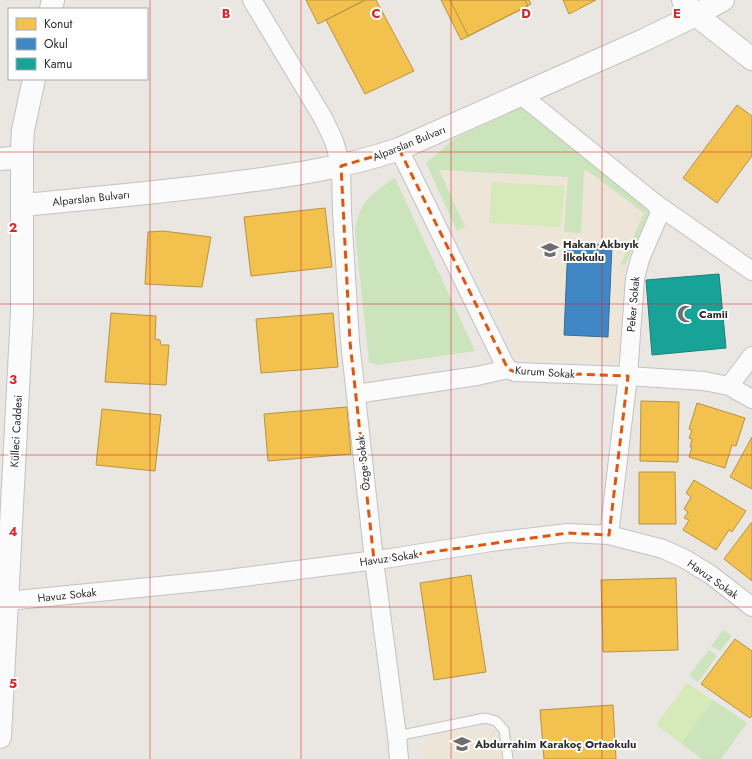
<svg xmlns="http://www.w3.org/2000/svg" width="752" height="759" font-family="Jost,sans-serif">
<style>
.education{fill:#ede5d7}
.green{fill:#cbe4bb}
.pitch{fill:#d6e9b9}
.homes{fill:#f2c14e;stroke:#b79444}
.schools{fill:#3f88c5;stroke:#396c97}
.public{fill:#17a398;stroke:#1d7f78}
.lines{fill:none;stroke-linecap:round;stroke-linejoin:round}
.service-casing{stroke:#c3c2c3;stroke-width:11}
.minor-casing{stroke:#c3c2c3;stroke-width:20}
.tertiary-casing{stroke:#c3c2c3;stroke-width:24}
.secondary-casing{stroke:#c3c2c3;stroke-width:24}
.service{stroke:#fcfbfb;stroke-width:9}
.minor{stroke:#fcfbfb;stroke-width:18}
.tertiary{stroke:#fcfbfb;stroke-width:22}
.secondary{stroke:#fcfbfb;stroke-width:22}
.marked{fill:none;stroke:#df570e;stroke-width:3;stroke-dasharray:8 5;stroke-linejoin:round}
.grid{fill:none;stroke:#d62828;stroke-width:1;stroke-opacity:0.55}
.labels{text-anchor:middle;stroke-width:4;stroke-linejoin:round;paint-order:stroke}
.street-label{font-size:11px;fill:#2c2c2c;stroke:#fff}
.poi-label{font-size:11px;font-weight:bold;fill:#2c2c2c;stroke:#fff;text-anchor:start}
.grid-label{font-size:13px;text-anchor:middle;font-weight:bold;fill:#d62828;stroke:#fff;stroke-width:4;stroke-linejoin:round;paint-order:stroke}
</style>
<rect width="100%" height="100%" fill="#eae6e2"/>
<path class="education" d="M521 107 611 179 652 208 626 269 619 363 517 360 426 163 454 139Z
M490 727 500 740 502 759H421L420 747 432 735Z"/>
<path class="green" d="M521 107 611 179 652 208 625 265 621 264 644 213 588 171 584 170 581 233 564 232 568 177 439 170 465 227 457 231 426 163 454 139Z
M395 178 475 351 378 365 369 362 355 232C358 203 372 193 395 178Z
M723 630 732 636 720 651 711 646Z
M709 650 717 656 698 682 689 675Z
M713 700 747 723 721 759H702L681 743Z"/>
<path class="pitch" d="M492 182 564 186 561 227 489 223Z
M687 683 713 700 681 743 656 725Z"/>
<path class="homes" d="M306 0H365L318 24Z
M365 0H376L414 71 365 94 326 20Z
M441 0H529L531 4 461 40Z
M450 0H525L528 6 468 36Z
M563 0H596L569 14Z
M737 105 752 116V156L717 203 683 178Z
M325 208 332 267 251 276 244 217Z
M163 231 211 237 202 287 145 284 148 232Z
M111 313 156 316 155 339 160 340 161 345H169L166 385 105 382Z
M333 313 338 367 261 373 256 319Z
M641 401 679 402 678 462 640 461Z
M697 403 745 418 736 446 732 445 725 468 689 457 692 447H690L692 439 689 438 692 430 689 429Z
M347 407 351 454 268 461 264 414Z
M102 409 161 415 155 471 96 465Z
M752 437V489L730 477Z
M639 472H675L676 524H639Z
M694 480 746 511 732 532 729 530 716 550 683 530 689 520 684 518 688 512 684 509 691 497 686 493Z
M751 523H752V581L724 559Z
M471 575 486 672 434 680 420 583Z
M676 578 678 650 603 652 601 580Z
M735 639 752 651V716L750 718 701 684Z
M613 705 616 759H544L540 710Z"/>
<path class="schools" d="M568 243 612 245 608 337 564 335Z"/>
<path class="public" d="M719 274 726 348 652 355 646 280Z"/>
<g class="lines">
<g class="service-casing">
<path id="service" d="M397 736 485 718 496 721 504 730 508 759"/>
</g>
<g class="minor-casing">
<path id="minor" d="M252 0 323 118 334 141 341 166 342 212 350 342 374 560 397 736 399 759
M520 94 656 204 659 210V215L640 259 635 278 628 376 609 535
M399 149 503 361 508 369 515 372 628 376 704 381 729 386 752 399
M656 204 752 271
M729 386 752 356
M356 394 477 376 508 369
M0 606 7 601 220 580 391 558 491 542 568 533 609 535 663 549 685 559 711 575 752 607"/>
</g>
<g class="tertiary-casing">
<path id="tertiary" d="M51 9 53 0
M0 159 21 157
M23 205C95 198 167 192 239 182 294 175 347 167 399 149L644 40 696 15 723 0
M0 737 22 312V148L23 130 34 79"/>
</g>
<g class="secondary-casing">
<path id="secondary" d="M683 0 696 15 752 59"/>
</g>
<use href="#service" class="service"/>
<use href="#minor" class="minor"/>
<use href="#tertiary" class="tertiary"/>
<use href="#secondary" class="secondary"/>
</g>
<path class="marked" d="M399 149 508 369 515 372 628 376 609 535 568 533 374 560 350 342 341 166Z"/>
<path class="grid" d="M150 0V759M301 0V759M451 0V759M602 0V759M0 152H752M0 304H752M0 455H752M0 607H752"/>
<defs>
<g id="school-bare" transform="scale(1.38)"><path d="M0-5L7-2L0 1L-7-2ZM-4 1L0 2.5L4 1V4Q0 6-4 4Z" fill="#6e6d6c" stroke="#fff" stroke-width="2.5" paint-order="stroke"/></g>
<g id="mosque-bare" transform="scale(1.38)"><path d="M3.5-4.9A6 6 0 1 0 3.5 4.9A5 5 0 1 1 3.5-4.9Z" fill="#6e6d6c" stroke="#fff" stroke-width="2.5" paint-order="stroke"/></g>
</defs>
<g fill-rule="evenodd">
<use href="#school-bare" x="550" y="250"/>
<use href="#mosque-bare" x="686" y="314"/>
<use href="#school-bare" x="462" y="744"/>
</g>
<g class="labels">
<g class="street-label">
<text transform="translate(409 143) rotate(-22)" y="4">Alparslan Bulvarı</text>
<text transform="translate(91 198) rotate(-6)" y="4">Alparslan Bulvarı</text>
<text transform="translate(633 304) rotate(-85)" y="4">Peker Sokak</text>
<text transform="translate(545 372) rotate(4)" y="4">Kurum Sokak</text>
<text transform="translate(16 431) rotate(-87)" y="4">Külleci Caddesi</text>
<text transform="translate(363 463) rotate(-96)" y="4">Özge Sokak</text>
<text transform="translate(389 558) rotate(-8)" y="4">Havuz Sokak</text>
<text transform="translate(713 579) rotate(35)" y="4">Havuz Sokak</text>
<text transform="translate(67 595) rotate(-6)" y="4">Havuz Sokak</text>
</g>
<g class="poi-label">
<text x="563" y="248">Hakan Akbıyık<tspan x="563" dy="13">İlkokulu</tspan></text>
<text x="699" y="318">Camii</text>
<text x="475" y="748">Abdurrahim Karakoç Ortaokulu</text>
</g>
</g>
<g class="grid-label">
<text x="226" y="18">B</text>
<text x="376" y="18">C</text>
<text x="526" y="18">D</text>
<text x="677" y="18">E</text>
<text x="13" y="232">2</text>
<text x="13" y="384">3</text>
<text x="13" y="536">4</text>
<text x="13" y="688">5</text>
</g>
<rect x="8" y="8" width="140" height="72" fill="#ffffff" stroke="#ababab"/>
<rect x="16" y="18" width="20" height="12" fill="#f2c14e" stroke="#ababab"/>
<text x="44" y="28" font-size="12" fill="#2c2c2c">Konut</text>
<rect x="16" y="38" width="20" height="12" fill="#3f88c5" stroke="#ababab"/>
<text x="44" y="48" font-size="12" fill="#2c2c2c">Okul</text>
<rect x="16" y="58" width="20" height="12" fill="#17a398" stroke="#ababab"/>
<text x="44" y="68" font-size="12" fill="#2c2c2c">Kamu</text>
</svg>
